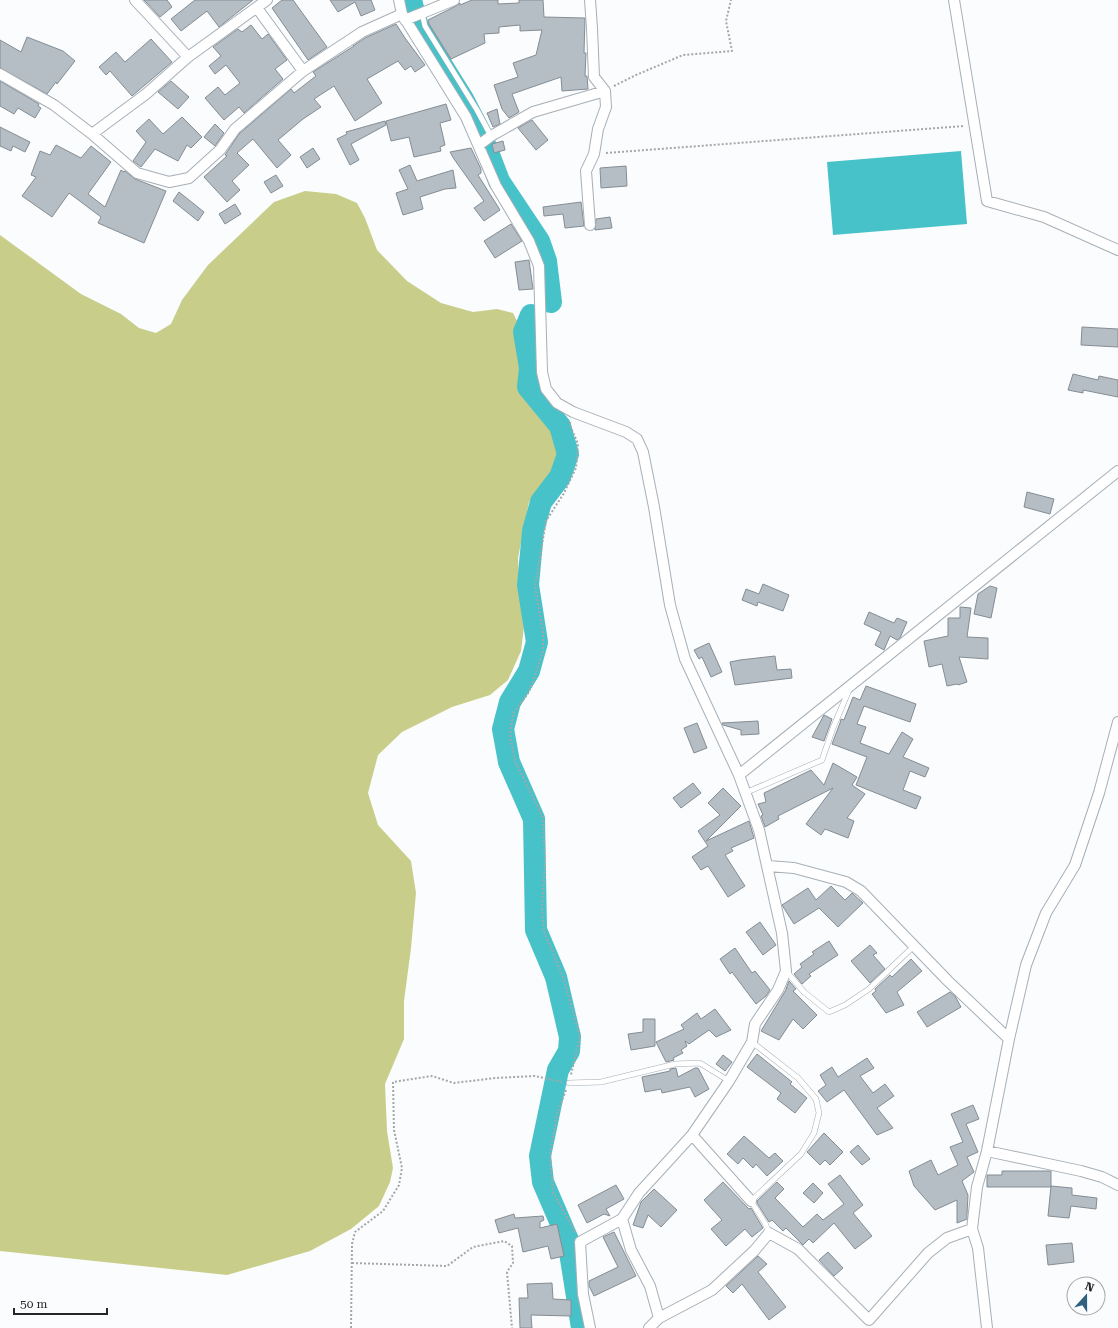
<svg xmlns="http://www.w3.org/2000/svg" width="1118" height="1328" font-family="'Roboto Serif',serif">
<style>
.green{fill:#c8ce8a}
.water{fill:#48c2c9}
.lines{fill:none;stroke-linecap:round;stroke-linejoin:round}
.river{stroke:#48c2c9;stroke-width:22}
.building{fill:#b5bdc5;stroke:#858d94}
.service-casing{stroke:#a7afb7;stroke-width:6}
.minor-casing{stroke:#a7afb7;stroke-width:12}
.path{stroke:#a4a7a8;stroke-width:2;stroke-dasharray:2 2;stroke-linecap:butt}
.service{stroke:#fff;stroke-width:5}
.minor{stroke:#fff;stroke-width:10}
</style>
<rect width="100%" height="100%" fill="#fafcfd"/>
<path class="green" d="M305 191 336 194 357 203 365 218 377 250 407 281 441 303 473 312 497 309 513 313 520 327V352L522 368 521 387 552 431 561 452 553 472 529 502 518 558 520 599 524 627 521 651 508 680 490 695 452 707 402 732 378 755 368 793 378 825 411 861 416 893 411 948 404 1001V1039L385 1084 387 1131 393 1168 390 1182 379 1206 351 1229 310 1251 227 1275 0 1251V235L81 294 121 314 139 328 156 333 171 324 182 300 208 265 274 202Z"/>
<path class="water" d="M961 151 967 224 833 235 827 162Z"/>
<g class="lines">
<path class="river" d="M411 0 418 27 463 99 481 134 499 181 539 241 546 261 551 302
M531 315 524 332 530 368 528 387 560 426 568 454 560 477 541 502 533 531 528 585 537 642 529 671 510 702 503 729 509 762 534 819 536 930 556 977 570 1037 569 1051 558 1070 540 1156 543 1182 568 1240 582 1328"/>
</g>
<path class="building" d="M144 0H167L172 7 160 17Z
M195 0H253L219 27 207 11 181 31 171 19Z
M282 0H293L327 47 308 60 272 8Z
M330 0H371L375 10 361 16 355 2 338 12Z
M472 0H498V4L519 3V0H543L544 17 585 18 584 53H586L585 76H587L588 89 562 91 561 77 512 94 519 112 509 118 502 109 494 85 518 77 513 63 536 55 542 30 520 31V25L499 27V33L484 34 485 43 451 59 429 24 428 20 456 6 460 3V5Z
M396 24 405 38 425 65 415 72 411 66 405 70 398 61 367 79 382 103 355 121 334 86 314 99 321 107 303 119 278 140 291 155 277 168 253 139 237 153 249 165 232 181 240 190 227 202 204 177 227 156 225 155 239 134 291 89 294 93 316 76 313 72 354 46H353L365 38Z
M251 25 262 39 268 34 287 60 275 69 283 79 244 113 239 107 224 120 205 98 218 87 225 95 240 83 226 65 215 74 209 66 221 56 213 47 238 29 242 32Z
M27 37 63 51 75 61 57 84 56 82 47 94 0 68V40L21 52Z
M151 39 172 62 132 96 110 71 106 75 99 67 116 52 125 62Z
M0 81 39 104 38 106 41 108 35 118 18 108 14 114 0 106Z
M171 81 189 97 178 109 158 92Z
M446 104 451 120 440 123 445 145 440 147 441 151 414 157 409 137 391 141 386 121Z
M497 109 500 124 493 127 487 113Z
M182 117 202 137 191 148 187 145 178 161 155 149 141 167 133 161 146 142 136 131 149 119 163 134Z
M532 120 548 140 536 150 518 128Z
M385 121 386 125 351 144 359 160 350 165 337 139 347 134 346 132Z
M215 124 224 133 215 146 204 137Z
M0 127 30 142 25 152 13 146 11 151 0 146Z
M503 141 505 150 494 153 492 144Z
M56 145 81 158 91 146 111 162 88 194 105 207 121 170 124 172 125 171 135 179 166 191 144 243 98 223 101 217 69 193 52 217 22 196 36 177 31 175 40 151 50 155Z
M313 148 320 159 307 168 300 157Z
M471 148 481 169V173L478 175 500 210 484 221 474 208 484 201 454 159 450 152Z
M410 165 417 181 453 170 456 188 445 189 420 197 423 209 403 215 396 193 408 189 399 170Z
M626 166 627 186 601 188 600 168Z
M276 175 283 186 271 193 264 182Z
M179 192 204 212 198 221 173 201Z
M581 202 584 226 565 228 563 214 544 216 543 207Z
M235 204 241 214 225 224 219 214Z
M610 217 612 228 595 230 596 219Z
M511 224 522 241 495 258 484 241Z
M529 260 533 289 519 290 515 262Z
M1082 327 1118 329V347L1081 345Z
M1073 374 1098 380 1099 376 1118 380V397L1083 390V393L1068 390Z
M1027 492 1054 499 1050 514 1024 507Z
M763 584 789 595 783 611 758 602 757 606 742 600 746 589 759 594Z
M990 586 997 588 991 618 974 614 978 594Z
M960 607 971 608 967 637 988 638V659L959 657 967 682 958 685 957 684 947 686 942 664 929 667 924 641 948 636V618H960Z
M869 612 894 623 897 618 907 622 900 638 897 640 890 636 884 650 875 645 881 632 864 624Z
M709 643 722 672 711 677 702 657 699 659 694 650Z
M775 656 777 670 791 669 792 678 735 685 730 662 740 660Z
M866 686 916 704 910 722 864 706 857 724 866 727 860 743 889 754 902 732 913 739 903 757 929 768 925 777 910 771 903 790 921 797 916 809 856 785 867 757 832 744 840 723 841 719 844 720 853 697 860 700Z
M824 715 832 719 824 741 812 737Z
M758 721 759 734 741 735V730L723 725 722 723Z
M697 723 707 748 694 753 684 728Z
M833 763 857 777 852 785 865 794 847 818 854 821 848 838 825 829 821 835 806 824 833 788 778 816 779 819 765 827 761 816 763 815 758 804 766 802 764 793 811 770 824 785Z
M693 783 701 793 681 808 673 798Z
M723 788 741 806 706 841 749 821 754 838 731 848 733 851 725 855 745 886 728 897 708 866 701 870 692 857 708 846 698 831 720 815 708 803Z
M831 886 845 900 852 893 863 903 838 927 819 908 794 924 782 905 808 888 816 900Z
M760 922 776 945 763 955 746 932Z
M829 941 838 955 809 974 811 976 802 984 794 974 802 967 800 964 814 954 812 952Z
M870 945 877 953 873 955 885 969 870 983 851 961Z
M735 948 752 973 755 971 770 990 766 996 756 1004 732 972 730 974 720 959Z
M911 959 922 971 897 992 904 1005 886 1013 872 994 876 991 875 989 890 975 892 977Z
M789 981 796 989 793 991 817 1015 803 1029 793 1019 779 1040 761 1031 787 988 786 989Z
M950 992 955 996 961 1007 927 1027 917 1012Z
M715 1009 731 1030 716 1037 709 1030 689 1044 685 1041 687 1046 681 1050 683 1053 673 1058 674 1060 666 1062 656 1042 684 1029 681 1025 697 1013 701 1019Z
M643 1019H655V1046L631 1050 628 1034 643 1032Z
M757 1054 792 1082 790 1084 807 1098 795 1113 777 1099 781 1093 747 1067Z
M723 1055 732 1062 725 1071 716 1064Z
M867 1058 874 1068 860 1076 873 1093 885 1084 894 1096 877 1108 893 1128 877 1135 844 1090 827 1102 818 1091 826 1085 820 1075 832 1067 838 1077Z
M676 1068 678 1077 695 1068H698L709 1089 695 1097 690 1087 662 1093 661 1089 645 1092 642 1077 670 1071V1069Z
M973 1105 979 1119 966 1124 978 1152 967 1157 974 1172 962 1181 968 1195 967 1214V1219L957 1223V1200L935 1210 914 1186 909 1171 931 1160 938 1175 958 1165 950 1147 963 1142 951 1114Z
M824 1133 843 1152 830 1165 825 1160 820 1165 807 1152Z
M744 1136 769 1158 775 1153 783 1161 767 1176 756 1164 753 1168 743 1158 738 1164 727 1154Z
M858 1145 870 1159 862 1165 850 1152Z
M1002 1171H1051V1187H987V1175H1002Z
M840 1175 863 1205 853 1213 872 1236 855 1249 834 1223 813 1243 809 1239 803 1245 786 1228 783 1231 772 1220 769 1222 757 1203V1201L777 1182 784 1189 775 1198 803 1227 817 1214 823 1220 844 1204 828 1184Z
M723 1182 749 1209 751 1208 763 1228 752 1237 745 1229 726 1246 711 1229 722 1220 704 1200Z
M813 1183 823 1193 814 1203 803 1193Z
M616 1185 624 1199 606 1209 610 1216 604 1214 587 1223 578 1205Z
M1051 1186 1072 1188V1195L1097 1198 1096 1209 1071 1206 1069 1218 1048 1216Z
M654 1189 677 1210 661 1227 648 1215 643 1228 633 1225 641 1202Z
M514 1214 515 1218 543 1216 544 1220 540 1222V1228L557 1224 564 1256 551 1259 548 1246 523 1252 518 1228 499 1233 495 1220Z
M614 1232 636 1276 594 1296 589 1286V1281L618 1267 603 1237Z
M1072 1243 1074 1262 1048 1265 1046 1245Z
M828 1252 843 1268 834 1276 819 1260Z
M758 1256 767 1264 758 1272 786 1307 769 1320 742 1284 733 1293 726 1286Z
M552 1283 553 1299 571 1300V1316L531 1315 532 1328H520L519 1298H528L527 1284Z"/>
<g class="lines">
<g class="service-casing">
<path id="service" d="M422 13 425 26 477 110 491 136
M745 793 822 760 833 728 849 690
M786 971 804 992 829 1012 845 1005 869 989 915 945
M752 1042 798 1078 816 1099 819 1113 814 1133 801 1154 751 1201 765 1223 769 1233
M569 1083 601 1082 675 1064 700 1063 729 1081"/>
</g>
<g class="minor-casing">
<path id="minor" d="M135 0 188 57
M399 0 402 14 466 117 496 186 529 241 539 266 542 372 546 389 557 403 573 412 626 432 637 439 643 452 654 507 670 605 685 659 739 775 759 830 782 933 786 971 778 990 755 1024 752 1042 729 1081 692 1135 639 1193 622 1219 631 1250 650 1286 659 1318 649 1328
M590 0 592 28 594 77 605 91 606 107 598 129 594 154 586 171 590 225
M954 0 987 201 1044 217 1118 250
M257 8 303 71
M405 20 454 0
M0 74 54 105 92 134 137 173 169 182 189 178 220 150 235 129 303 71 362 32 402 14
M92 134 146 94 188 57 267 0
M479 145 491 136 533 112 605 91
M1118 722 1099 793 1075 865 1046 913 1026 965 1009 1039 987 1151 1081 1171 1102 1177 1118 1185
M739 775 1118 471
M768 866 794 868 846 882 861 891 948 981 1009 1039
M692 1135 751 1201
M972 1229 978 1248 987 1328
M659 1318 712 1290 754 1251 769 1233 798 1249 869 1320 928 1253 947 1238 972 1229 977 1187 987 1151
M590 1328 583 1294 580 1242 622 1219"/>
</g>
<path class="path" d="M614 86 636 75 683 55 732 51 726 21 731 0
M606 153 964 126
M570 422V425L578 444 576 468 564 493 546 521 535 587 543 631V651L529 692 513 714 510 735 515 761 543 818 545 862 542 908 544 931 563 977 580 1036 571 1075
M566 1090 557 1114 550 1154 553 1192 575 1232
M352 1263 447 1266 473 1247 504 1241 512 1246 513 1263 507 1272 512 1328
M351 1328 352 1244 355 1232 383 1211 399 1185 402 1168 394 1130 393 1082 432 1076 454 1083 495 1078 535 1076 562 1082"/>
<use href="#service" class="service"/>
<use href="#minor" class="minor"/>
</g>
<g transform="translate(1086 1296) rotate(21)"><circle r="19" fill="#fafcfd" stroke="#a4a7a9"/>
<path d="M0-3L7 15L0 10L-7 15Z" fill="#30617f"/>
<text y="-6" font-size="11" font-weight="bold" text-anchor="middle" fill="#24272a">N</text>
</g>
<path d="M14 1308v6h93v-6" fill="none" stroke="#24272a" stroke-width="2"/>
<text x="20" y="1308" font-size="12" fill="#24272a" stroke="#fafcfd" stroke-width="3" paint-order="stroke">50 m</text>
</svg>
